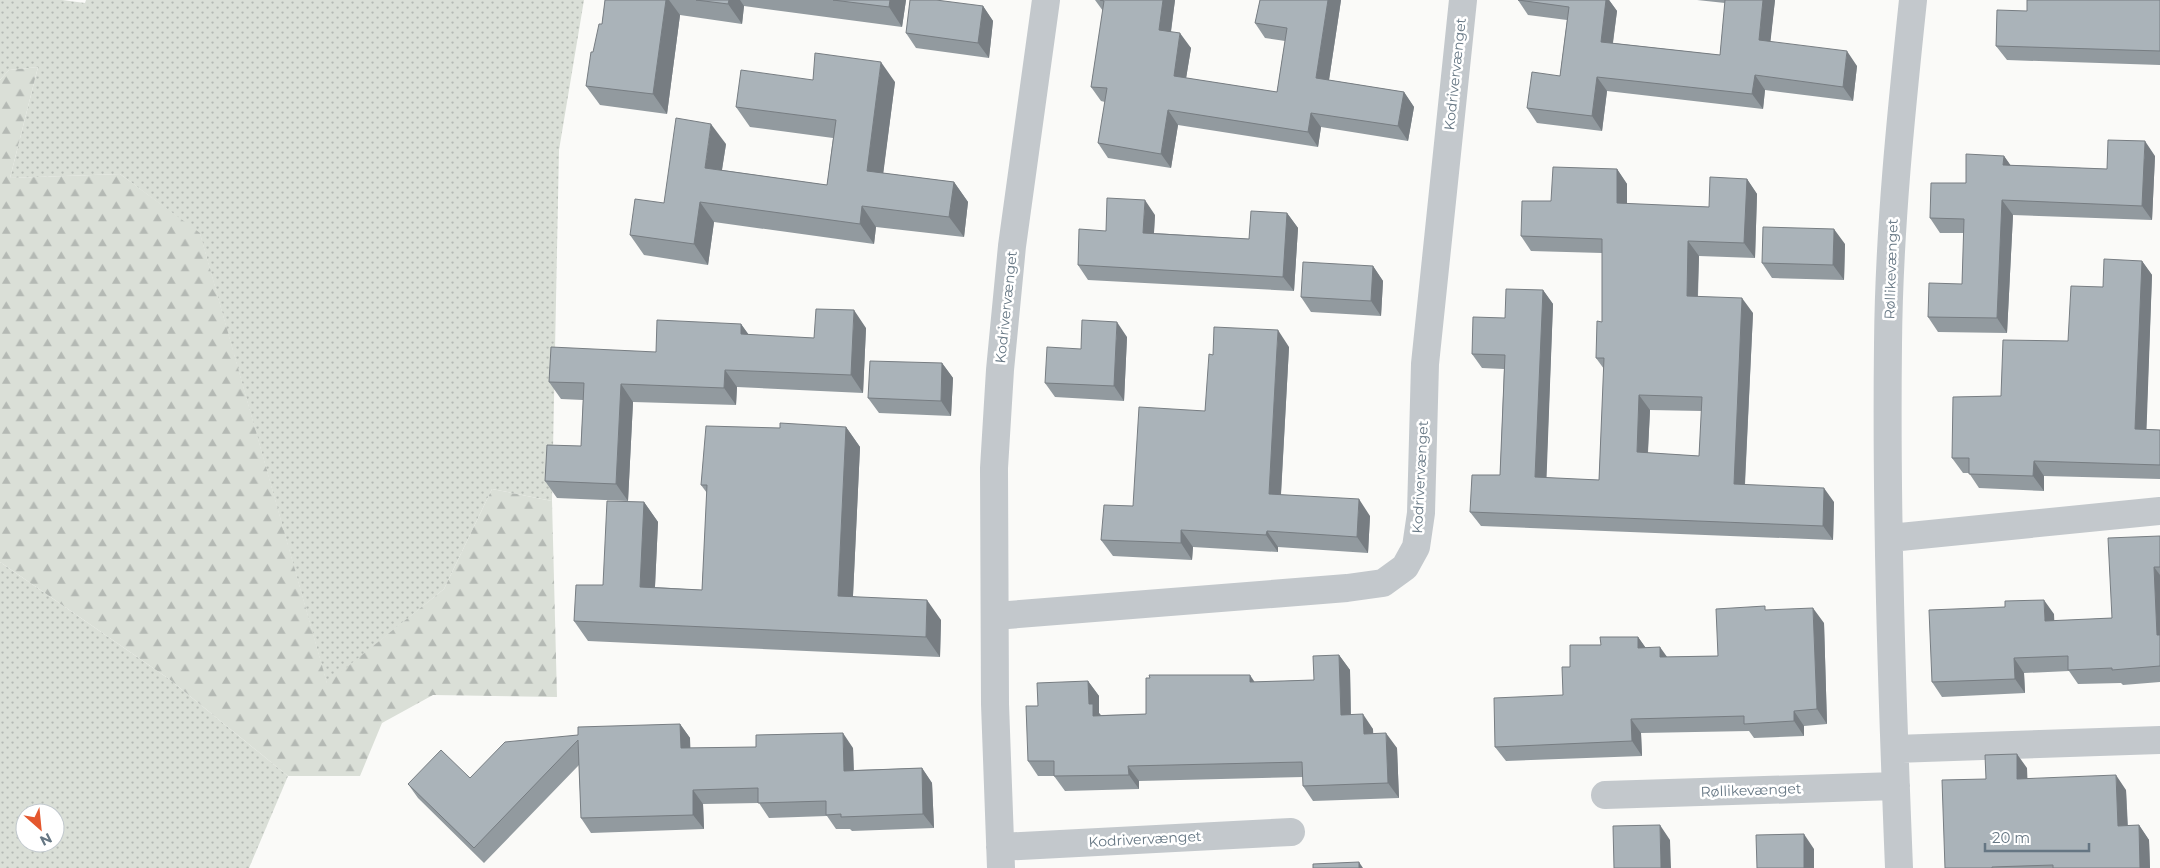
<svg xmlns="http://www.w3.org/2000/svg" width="2160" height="868" font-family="Montserrat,sans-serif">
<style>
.grass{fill:url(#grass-dots);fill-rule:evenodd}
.forest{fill:url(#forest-firs)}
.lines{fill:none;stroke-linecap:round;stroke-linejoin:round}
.street{stroke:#c3c8cc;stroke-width:28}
.wall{fill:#929a9f;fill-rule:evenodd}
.shaded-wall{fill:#777d82}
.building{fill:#aab3b9;stroke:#777d82;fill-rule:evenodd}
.labels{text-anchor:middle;stroke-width:5;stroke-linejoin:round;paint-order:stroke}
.street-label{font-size:14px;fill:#657683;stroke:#fff}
</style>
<defs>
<pattern id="grass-dots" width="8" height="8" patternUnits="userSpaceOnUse" patternTransform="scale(1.25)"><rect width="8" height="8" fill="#dadfd7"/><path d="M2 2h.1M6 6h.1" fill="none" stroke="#b4b9b4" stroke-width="1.8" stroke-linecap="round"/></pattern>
<pattern id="forest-firs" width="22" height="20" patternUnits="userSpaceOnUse" patternTransform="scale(1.25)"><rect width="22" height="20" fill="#dadfd7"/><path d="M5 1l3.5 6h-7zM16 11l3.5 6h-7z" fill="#b4b9b4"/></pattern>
</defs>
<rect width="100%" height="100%" fill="#fafaf8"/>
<path class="grass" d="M0 0H62L85 3 86 0H584L559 150 552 501 492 489 444 589 327 684 200 234 120 174 10 178 38 67 9 70 0 80Z
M0 562 169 679 288 776 249 868H0ZM25 813H55V843H25Z"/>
<path class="forest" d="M38 67 10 178 120 174 200 233 327 683 444 589 492 489 552 501 557 697 433 695 382 723 360 776H288L169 679 0 562V80L9 70Z"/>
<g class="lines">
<path class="street" d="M1890 538 2160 511
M995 616 1347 588 1383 583 1405 567 1416 547 1421 513 1425 364 1463 0
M1895 749 2160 740
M1605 795 1896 786
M1000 847 1291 832
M1001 868 995 704 994 468 1000 370 1012 246 1046 0
M1899 868C1892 694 1886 518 1888 344 1889 229 1901 114 1913 0"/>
</g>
<path class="wall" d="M605 0H906L902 27 744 6 742 24 680 15 667 114 600 105 586 86 602 24Z
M1095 0H1175L1171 32 1191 48 1186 78 1277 92 1285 41 1265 38 1255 23 1260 0H1341L1329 80 1404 92 1414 107 1408 141 1321 127 1318 147 1178 125 1171 168 1108 158 1098 143 1105 102 1101 101 1091 87 1103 11Z
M1518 0H1609L1617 11 1613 43 1720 55 1725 3 1697 0H1775L1770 42 1857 66 1853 101 1765 90 1763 109 1607 91 1602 131 1537 123 1527 108 1560 76 1567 20 1528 15Z
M2160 0V65L2007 60 1996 46 2027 11Z
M983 6 993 21 989 58 916 48 906 33Z
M813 80 895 82 883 173 954 182 968 202 964 237 876 227 874 244 714 222 708 265 644 255 630 235 726 144 722 170 827 185 833 138 750 127 736 107Z
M2004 156 2010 165 2107 169 2155 156 2152 220 2013 215 2007 333 1938 332 1928 317 1962 284 1964 233H1940L1930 218 1966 183Z
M1617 169 1627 184V204L1709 207 1747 179 1757 194 1755 258 1699 256 1698 297 1753 313 1745 485 1834 502 1833 540 1481 526 1470 512 1500 475 1504 369 1482 368 1472 354 1505 318 1543 290 1553 304 1546 478 1599 480 1604 369 1596 358 1602 322V253L1531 251 1521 236ZM1650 410 1702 411 1699 456 1648 453Z
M1287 213 1298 228 1294 291 1088 280 1078 265 1106 231 1155 215 1154 233 1249 239Z
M1845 244 1844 280 1772 278 1762 263Z
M2142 261 2152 275 2146 429 2160 430V479L2044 476V491L1979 488 1969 473H1963L1952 458 2001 396 2068 341 2103 287Z
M1373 266 1383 281 1381 316 1311 312 1301 297Z
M741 324 749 335 814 338 866 328 863 393 737 387 736 405 633 402 628 501 557 498 545 481 581 446 583 400 561 399 549 382 656 352Z
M1127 337 1124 401 1055 397 1045 383 1081 349Z
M1289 347 1281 495 1370 516 1368 553 1278 547V552L1193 547 1192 560 1113 556 1101 540 1133 506 1205 411 1213 355Z
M942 363 953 378 951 416 879 413 868 398Z
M846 427 860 447 853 596 941 620 940 657 588 641 574 621 603 585 644 502 658 522 655 587 702 590 707 493 701 485 780 428Z
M2160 536V682L2123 685 2121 683 2078 684 2069 671 2024 673 2025 693 1942 697 1932 682 2054 614V621L2112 618Z
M1768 610 1824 623 1827 724 1804 726V736L1754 738 1749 731 1641 733 1642 756 1506 761 1495 747 1563 695 1570 667 1601 645 1638 637 1645 647 1667 657 1718 656Z
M1339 655 1350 670 1351 715 1373 729V734L1397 748 1399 798 1313 801 1303 786V777L1139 781V789L1065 791 1054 776H1038L1028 761 1038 706 1088 681 1099 696V713L1101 715 1146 714 1254 682 1314 680Z
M680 724 690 738V748H853L854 770 922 768 932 783 934 828 852 831 850 829H836L827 816 769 818 759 803 703 804 704 829 591 833 581 818 579 765 484 863 418 798 408 784 470 778 578 735Z
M2027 768V778L2126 790 2128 826 2139 825 2149 840 2150 868H1945L1986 779Z"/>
<path class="shaded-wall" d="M666 0H669L680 15 667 114 653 94Z
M729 0H740L744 6 742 24 728 4Z
M890 0H906L902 27 889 7Z
M1163 0H1175L1169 45 1159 30Z
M1328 0H1341L1327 93 1316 78Z
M1606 0H1609L1617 11 1611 56 1601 42Z
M1763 0H1775L1769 55 1759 40Z
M983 6 993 21 989 58 978 43Z
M1180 33 1191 48 1184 91 1174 76Z
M1847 51 1857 66 1853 101 1843 87Z
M881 62 895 82 881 191 867 171Z
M1755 75 1765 90 1763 109 1752 94Z
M1597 77 1607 91 1602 131 1592 116Z
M1404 92 1414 107 1408 141 1398 126Z
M1168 110 1178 125 1171 168 1161 154Z
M1311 113 1321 127 1318 147 1308 132Z
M711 124 726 144 719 188 705 168Z
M2145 141 2155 156 2152 220 2142 206Z
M2004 156 2014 170 2003 165Z
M1617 169 1627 184V218L1617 203Z
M1747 179 1757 194 1755 258 1744 243Z
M954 182 968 202 964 237 949 217Z
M1145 200 1155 215 1153 247 1143 233Z
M2002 200 2013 215 2007 333 1997 318Z
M700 202 714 222 708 265 694 244Z
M862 206 876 227 874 244 860 224Z
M1287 213 1298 228 1294 291 1283 277Z
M1834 229 1845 244 1844 280 1833 265Z
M1688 241 1699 256 1697 311 1687 296Z
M2142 261 2152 275 2146 444 2135 429Z
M1373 266 1383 281 1381 316 1371 301Z
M1543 290 1553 304 1546 492 1535 477Z
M1742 298 1753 313 1744 499 1734 484Z
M854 310 866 328 863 393 851 375Z
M1117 322 1127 337 1124 401 1114 386Z
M741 324 753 341 741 334Z
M1278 330 1289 347 1280 510 1269 494Z
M942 363 953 378 951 416 941 401Z
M725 370 737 387 736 405 724 388Z
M621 384 633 402 628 501 616 484Z
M1639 395 1650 410 1647 466 1637 452Z
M846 427 860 447 852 616 838 596Z
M2034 461 2044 476V491L2033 476Z
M1824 488 1834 502 1833 540 1823 526Z
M1359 499 1370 516 1368 553 1357 537Z
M644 502 658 522 654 607 640 587Z
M1181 530 1193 547 1192 560 1181 543Z
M1267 531 1278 547V552L1266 535Z
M2154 567 2160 575V640L2157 635Z
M927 600 941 620 940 657 926 637Z
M2044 600 2054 614 2055 636 2045 621Z
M1813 608 1824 623 1827 724 1817 709Z
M1638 637 1648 651 1638 648Z
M1660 647 1670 661 1660 657Z
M1339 655 1350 670 1351 730 1341 715Z
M2014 658 2024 673 2025 693 2015 679Z
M1250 675 1260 690 1250 682Z
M1088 681 1099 696V713L1103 719 1093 716 1089 704Z
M1794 711 1804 726V736L1794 721Z
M1363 714 1373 729 1374 749 1364 734Z
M1631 719 1641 733 1642 756 1632 741Z
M680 724 690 738 691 763 681 748Z
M843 733 853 748 854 785 844 771Z
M1386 733 1397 748 1399 798 1388 783Z
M2017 754 2027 768 2028 793 2017 779Z
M1128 766 1139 781V789L1129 775Z
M922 768 932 783 934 828 923 814Z
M2116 775 2126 790 2128 841 2118 826Z
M693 790 703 804 704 829 693 815Z
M1660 825 1670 840 1671 868H1661Z
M2139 825 2149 840 2150 868H2140Z
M1804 834 1814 849V868H1804Z
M1359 862 1363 868H1359Z"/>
<path class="building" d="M605 0H666L653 94 586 86 591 52H593L599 24H602Z
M696 0H729L728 4Z
M833 0H890L889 7Z
M910 0H936L983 6 978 43 906 33Z
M1100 0H1163L1159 30 1180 33 1174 76 1277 92 1287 28 1255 23 1260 0H1328L1316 78 1404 92 1398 126 1311 113 1308 132 1168 110 1161 154 1098 143 1107 88 1091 87 1104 1Z
M1518 0H1606L1601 42 1720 55 1725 0H1763L1759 40 1847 51 1843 87 1755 75 1752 94 1597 77 1592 116 1527 108 1532 72 1560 76 1569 7Z
M2027 0H2160V51L1996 46 1997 10 2027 11Z
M815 53 881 62 867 171 954 182 949 217 862 206 860 224 700 202 694 244 630 235 635 199 664 203 676 118 711 124 705 168 827 185 836 120 736 107 741 70 813 80Z
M2108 140 2145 141 2142 206 2002 200 1997 318 1928 317 1929 283 1962 284 1964 219 1930 218 1931 183H1966V154L2004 156 2003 165 2107 169Z
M1553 167 1617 169V203L1709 207 1710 177 1747 179 1744 243 1688 241 1687 296 1742 298 1734 484 1824 488 1823 526 1470 512 1472 475H1500L1505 355 1472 354 1473 317 1505 318 1506 289 1543 290 1535 477 1599 480 1604 358H1596L1597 321 1602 322V239L1521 236 1522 201H1551ZM1639 395 1702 397 1699 456 1637 452Z
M1107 198 1145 200 1143 233 1249 239 1251 211 1287 213 1283 277 1078 265 1079 229 1106 231Z
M1763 227 1834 229 1833 265 1762 263Z
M2104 259 2142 261 2135 429 2160 430V465L2034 461 2033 476 1969 474V458H1952L1953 397 2001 396 2003 340 2068 341 2071 286 2103 287Z
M1303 262 1373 266 1371 301 1301 297Z
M816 309 854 310 851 375 725 370 724 388 621 384 616 484 545 481 547 445 581 446 584 383 549 382 551 347 656 352 657 320 741 324V334L814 338Z
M1082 320 1117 322 1114 386 1045 383 1047 347 1081 349Z
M1214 327 1278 330 1269 494 1359 499 1357 537 1267 531 1266 535 1181 530V543L1101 540 1104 505 1133 506 1139 407 1205 411 1209 354 1213 355Z
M870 361 942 363 941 401 868 398Z
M780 423 846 427 838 596 927 600 926 637 574 621 576 585H603L607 501 644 502 640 587 702 590 707 485H701L706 426 780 428Z
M2160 536V567H2154L2157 635H2160V666L2112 670V668L2068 670V656L2014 658 2015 679 1932 682 1929 610 2005 607V601L2044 600 2045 621 2112 618 2108 538Z
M1765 606V610L1813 608 1817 709 1794 711V721L1744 724V716L1631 719 1632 741 1495 747 1494 698 1563 695 1562 667H1570V645H1601L1600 637H1638V648L1660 647V657L1718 656 1716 609Z
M1339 655 1341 715 1363 714 1364 734 1386 733 1388 783 1303 786 1302 762 1128 766 1129 775 1054 776V761H1028L1026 706H1038L1037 683 1088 681 1089 704H1093V716L1146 714V678H1150L1149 675H1250V682L1314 680 1313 656Z
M680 724 681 748 756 747V735L843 733 844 771 922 768 923 814 841 817V814L826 815V801L758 803V788L693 790V815L581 818 578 740 474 848 408 784 441 750 470 778 505 742 578 735V727Z
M2017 754V779L2116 775 2118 826 2139 825 2140 868H2053V865L1992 867V868H1945L1942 780 1986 779 1985 755Z
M1660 825 1661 868H1614L1613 826Z
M1804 834V868H1757L1756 835Z
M1359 862V868H1313V864Z"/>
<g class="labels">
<g class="street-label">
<text transform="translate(1455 74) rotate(-84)" y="5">Kodrivervænget</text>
<text transform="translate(1891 269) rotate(-88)" y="5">Røllikevænget</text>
<text transform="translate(1006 307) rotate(-84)" y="5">Kodrivervænget</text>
<text transform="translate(1420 477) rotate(-87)" y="5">Kodrivervænget</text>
<text transform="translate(1751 790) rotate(-2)" y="5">Røllikevænget</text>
<text transform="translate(1145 839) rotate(-3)" y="5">Kodrivervænget</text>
</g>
</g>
<g transform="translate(40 828) rotate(153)"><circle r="24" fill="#ffffff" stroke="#c1c8cd"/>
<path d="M0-4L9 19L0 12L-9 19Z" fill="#e4572e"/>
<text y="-8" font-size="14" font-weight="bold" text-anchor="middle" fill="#657683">N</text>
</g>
<path d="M1985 843v8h104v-8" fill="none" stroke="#657683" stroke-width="2.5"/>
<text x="1992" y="843" font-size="15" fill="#657683" stroke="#ffffff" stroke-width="4" paint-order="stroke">20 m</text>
</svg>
